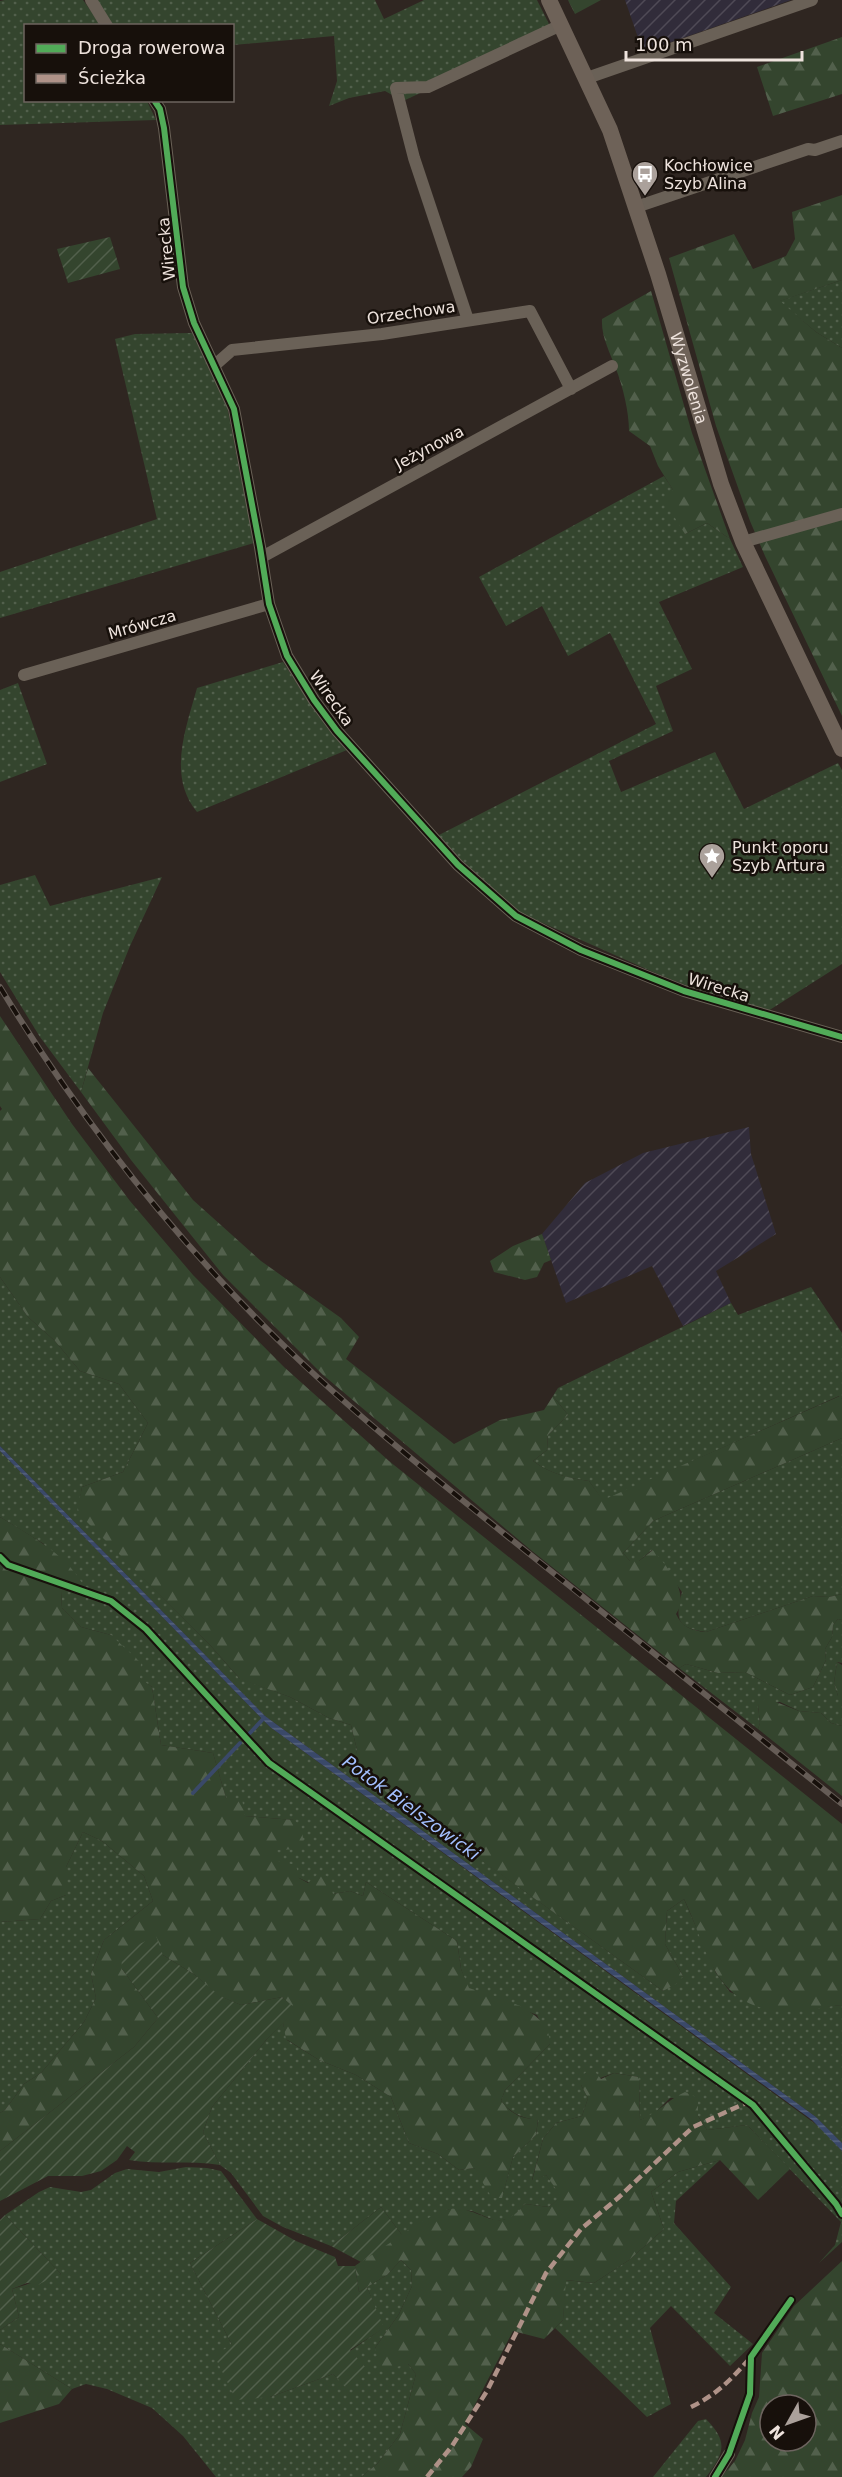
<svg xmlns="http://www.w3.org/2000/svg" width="842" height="2477" font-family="'DejaVu Sans',sans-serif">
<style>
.industrial{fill:url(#industrial-furrows)}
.grass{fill:url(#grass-dots)}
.forest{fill:url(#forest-firs);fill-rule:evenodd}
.garden{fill:url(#garden-furrows)}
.water{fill:url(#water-rules)}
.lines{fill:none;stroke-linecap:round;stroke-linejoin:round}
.stream{stroke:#3a4969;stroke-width:4}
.street{stroke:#6a6157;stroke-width:12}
.secondary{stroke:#6e6258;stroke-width:16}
.rail-casing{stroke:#655c56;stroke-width:6}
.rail{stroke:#17100b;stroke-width:4;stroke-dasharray:11;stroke-linecap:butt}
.quiet{stroke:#af9288;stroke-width:4.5;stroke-dasharray:9 4.5;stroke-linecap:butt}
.cycleway-casing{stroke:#17100b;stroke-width:10}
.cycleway{stroke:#51ab58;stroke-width:6}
.labels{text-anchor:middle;stroke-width:5;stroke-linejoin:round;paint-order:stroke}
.poi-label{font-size:16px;fill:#eee3dd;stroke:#17100b;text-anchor:start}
.street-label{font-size:16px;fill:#eee3dd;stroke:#17100b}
.water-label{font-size:18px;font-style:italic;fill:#a2bffe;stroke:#17100b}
</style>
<defs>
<pattern id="industrial-furrows" width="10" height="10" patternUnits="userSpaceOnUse" patternTransform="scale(1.5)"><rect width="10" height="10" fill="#312c3a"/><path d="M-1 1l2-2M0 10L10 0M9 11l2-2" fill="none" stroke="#4f4a56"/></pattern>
<pattern id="grass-dots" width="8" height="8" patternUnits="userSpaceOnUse" patternTransform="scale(1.5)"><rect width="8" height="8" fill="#34452e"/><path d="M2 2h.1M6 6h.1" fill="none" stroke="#52604c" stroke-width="1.8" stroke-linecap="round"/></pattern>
<pattern id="forest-firs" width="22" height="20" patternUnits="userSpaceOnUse" patternTransform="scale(1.5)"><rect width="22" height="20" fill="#34452e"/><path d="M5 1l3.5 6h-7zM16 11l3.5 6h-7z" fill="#52604c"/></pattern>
<pattern id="garden-furrows" width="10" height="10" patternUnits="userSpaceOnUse" patternTransform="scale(1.5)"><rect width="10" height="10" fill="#34452e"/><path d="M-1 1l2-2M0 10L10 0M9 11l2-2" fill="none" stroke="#52604c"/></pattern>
<pattern id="water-rules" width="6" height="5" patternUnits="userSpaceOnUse" patternTransform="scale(1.5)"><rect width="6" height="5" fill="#3a4969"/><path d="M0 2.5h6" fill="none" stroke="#57637e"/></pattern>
</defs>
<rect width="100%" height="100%" fill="#2f2621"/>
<path class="industrial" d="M625 0H791L643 52Z
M749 1127 751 1154 776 1234 716 1271 731 1303 683 1326 652 1266 566 1303 542 1234 585 1183 643 1153Z"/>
<path class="grass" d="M5 0H83L101 25 26 26V100L147 101 156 120 0 125V1Z
M96 0H375L384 19 424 0H537L553 32 403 101 385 91 349 98 329 106 337 81 334 36 233 45 232 26 113 25Z
M842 280V348L816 332 779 301Z
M192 333 226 401 254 543 0 618V572L157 519 115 339 135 334Z
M664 476 673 490 685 534 707 523 730 539 743 567 659 602 692 669 656 686 673 731 609 761 621 792 715 752 744 809 838 763 842 770V964L768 1011 703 992 662 976 518 912 465 866 437 836 656 724 610 633 568 656 542 606 506 626 479 577Z
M283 662 311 705 347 750 197 812C167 776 186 728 197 688Z
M18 683 47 764 0 782V690Z
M35 875 50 906 162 877 130 946 103 1013 81 1092 40 1037 0 972V885Z
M0 1277 28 1317 55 1341 80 1371 119 1384 148 1423 123 1472 82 1487 78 1512 210 1645 239 1678 290 1697 329 1718 351 1725 357 1750 354 1768 663 1991 683 1976 665 1944 667 1911 684 1899 716 1973 730 1992 779 2011 842 2005V2143L816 2117 265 1716 0 1446Z
M811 1287 842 1333V1399L839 1396 603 1501 589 1481C567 1478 551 1474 533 1461L547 1450 548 1435 568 1415 553 1396 558 1388 731 1303 738 1315Z
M842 1438V1594L829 1597 813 1596 706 1632C676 1628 675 1619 682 1592L652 1550 639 1561H630L623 1553 653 1521Z
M0 1451 270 1727 821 2128 842 2151V2242L819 2263 835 2245 841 2222 747 2125 707 2130 698 2116V2098H670L653 2115 640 2120 639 2077 614 2073 581 2085 588 2098 582 2116 556 2123 543 2139 532 2180 546 2175 562 2196 549 2207 525 2204 514 2218 496 2221 472 2211 449 2209 402 2235 381 2207 331 2246 283 2227 263 2216 231 2173 220 2165 203 2132 212 2107 266 2040 283 2023 287 2040 319 2060 356 2075 391 2097 409 2143 438 2154 459 2170 474 2168 502 2197 513 2157 536 2135 538 2120C521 2118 512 2114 501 2101L505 2090 550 2044 537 2015 468 1988 461 1969 457 1941 366 1882 363 1896 350 1891 333 1894 299 1878 277 1862V1850L294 1820 245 1816 226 1798 213 1753 161 1745 152 1687 140 1679 111 1635 81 1627 62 1608 61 1591 44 1544 0 1517Z
M838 1619 842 1620V1663L837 1662 834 1683 838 1696H842V1726L831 1723 821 1713 799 1711 780 1702 758 1705 760 1723 758 1729 679 1668 686 1664 718 1673 745 1672 790 1695 813 1687 826 1660 825 1649 832 1637 833 1625Z
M83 1832 102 1841 144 1876 153 1901 104 1940 91 1974 96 1998 84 2022 41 2073 24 2084 5 2110 0 2113V1922L40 1919 51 1901 66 1895V1867Z
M720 2160 676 2201 674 2223 731 2287 714 2313 753 2344 730 2366 671 2306 650 2328 671 2404 647 2417 555 2328 563 2320 565 2280 594 2283 629 2260 664 2229 651 2192 678 2172Z
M186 2167 207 2168 221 2171 257 2219 190 2263 232 2345 270 2397 333 2374 347 2387 350 2351 383 2328 367 2287 387 2275 401 2260 411 2270 412 2286 399 2314 375 2348 408 2364 416 2374 400 2434 377 2464 361 2477H216L183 2436 152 2408 107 2389 86 2384 72 2389 0 2344V2330L19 2317 12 2289 61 2274 5 2215 39 2192 50 2187 81 2192 91 2190 115 2173 127 2169 159 2172Z
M706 2419C729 2442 724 2454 706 2477H653L698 2421Z"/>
<path class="forest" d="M568 0H601L575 14Z
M842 37V94L773 116 757 67Z
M842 195V280L780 301 816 332 842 348V716L765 556 750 521 716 426 669 258 734 234 753 269 786 256 795 239 792 212Z
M651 291 692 433 730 539 707 523 685 534 665 502 673 490 658 466 650 446 629 431C629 412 623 387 616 369 610 352 601 337 602 319Z
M0 1016 72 1124 130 1201 193 1275 284 1367 389 1461 842 1824V2005C822 2007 798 2013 778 2011 712 2003 708 1949 684 1899L667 1911 665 1944 683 1976 676 1984 663 1991 353 1768 357 1750 351 1725 329 1718 290 1697 240 1679 210 1645 77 1512 82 1487 123 1472 148 1423 119 1384 80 1371 55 1341 28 1317 0 1277V1111L2 1109 0 1106Z
M88 1068 193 1200 261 1261 341 1318 359 1337 346 1359 454 1444 500 1420 544 1410 553 1396 568 1415 548 1435 547 1450 533 1461C551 1474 568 1478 589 1481L603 1500 840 1396 842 1399V1438L653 1521 623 1553 630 1561H639L653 1550C667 1567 691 1593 676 1614 682 1627 692 1631 706 1632L813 1596 829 1597 842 1594V1620L838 1619 833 1625 832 1637 825 1649 826 1660 813 1687 790 1695 745 1672 718 1673 686 1664 679 1668 532 1551 323 1375 223 1275 131 1160 81 1092Z
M542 1234 551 1260 544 1263 537 1277 525 1280 494 1272 490 1261 513 1246Z
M0 1517C31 1536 63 1552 82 1583L61 1591 62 1608 81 1627 111 1635 141 1663 140 1678 152 1687 161 1745 213 1753 226 1798 242 1799 245 1816 294 1820 301 1826 304 1844 300 1849 277 1850V1861L296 1865 299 1878 308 1883 317 1875 327 1876 333 1894 350 1891 363 1896 366 1882 457 1941 461 1969 469 1988C497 1997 550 2009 550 2044L505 2090 501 2101C512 2114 521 2119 538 2119L536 2135 513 2157 502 2198H492L474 2168 459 2170 438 2154 409 2143 391 2097 356 2075 319 2060 286 2039 283 2023 296 2010 282 1997 241 2005 219 1996 195 1975 163 1955 122 1969 158 2018 134 2047 0 2151V2113L5 2110 24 2084 41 2073 84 2022 96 1998 91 1974 104 1940 153 1901 144 1876 102 1841 83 1832 66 1867V1895L51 1901 40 1919 0 1922Z
M837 1662 842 1665V1696H838L834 1683Z
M766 1698 799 1711 821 1713 831 1723 842 1726V1796L758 1729 760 1723 758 1705Z
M592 2068 601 2079 614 2073 639 2077 640 2120C658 2113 667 2100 685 2092L698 2098V2116L707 2130 747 2125 790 2169 758 2200 720 2160 678 2172 651 2192 664 2229 629 2260 594 2283 566 2280 563 2320 544 2339 513 2331 465 2424 483 2439 471 2467 462 2477H361L377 2464 400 2434 416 2374 408 2364 381 2371 375 2348 399 2314 412 2286 411 2270 401 2260 387 2275 359 2292 355 2266C372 2254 434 2210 450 2209 484 2206 496 2239 525 2204L549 2207 561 2196 546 2175 532 2181 543 2139 556 2123 582 2116 588 2098 581 2085V2076Z
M842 2261V2477H721L735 2461 745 2440 752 2413 759 2397 762 2353 794 2306ZM770 2405H806V2441H770Z
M0 2344 72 2389 59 2404 0 2423Z"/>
<path class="garden" d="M110 237 120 269 68 283 57 249Z
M156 1936 163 1955 195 1975 220 1996 241 2005 282 1997 297 2010 266 2040 212 2107 203 2132 220 2165C189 2160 159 2165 129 2160L135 2152 127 2146 117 2160 101 2171 82 2176H48L0 2201V2151L134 2047 158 2018 122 1969 121 1953Z
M381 2207 402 2235 361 2262 331 2246Z
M5 2215 61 2274 37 2285 27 2283 12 2289 19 2317 0 2330V2220Z
M257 2219 296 2241 335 2257 338 2266H355L359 2292 367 2287 384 2328 350 2350 366 2368 347 2388 333 2374 270 2397 236 2400 214 2355 232 2345 190 2263Z"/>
<path class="water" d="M0 1446 265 1716 816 2117 842 2143V2151L812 2120 270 1727 0 1451Z"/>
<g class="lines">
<path class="stream" d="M250 1733 264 1718
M193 1793 240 1743"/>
<path class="street" d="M91 0 107 26
M587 78 812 0
M154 100 160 109 164 128 183 287 194 323 234 409 260 547 269 604 287 656 314 700 337 731 458 865 516 916 581 950 684 991 842 1037
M636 207 808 149 815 150 842 141
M468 320 414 158 396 88 428 87 561 25
M215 365 232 350 382 334 530 311 571 389
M743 542 842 514
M262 557 612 366
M24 675 269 604
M715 2477 729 2454"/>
<path class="secondary" id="s1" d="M549 0 610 130 658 274 721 484 743 542 842 749"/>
<g class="rail-casing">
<path id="rail" d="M0 987C74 1109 161 1222 262 1324 344 1407 436 1479 527 1552 632 1636 737 1719 842 1804"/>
</g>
<use href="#rail" class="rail"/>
<path class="quiet" d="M691 2407C716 2395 732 2379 750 2358
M427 2477 452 2446 487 2391 546 2273 581 2229 618 2198 693 2127 748 2102"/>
<g class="cycleway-casing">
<path id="cycleway" d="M154 100 160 109 164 128 183 287 194 323 234 409 260 547 269 604 287 656 314 700 337 731 458 865 516 916 581 950 684 991 842 1037
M0 1557 8 1565 111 1601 146 1629 269 1763 753 2105 836 2204 842 2214
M715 2477 729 2454 750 2394 751 2357 791 2300"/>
</g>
<use href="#cycleway" class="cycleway"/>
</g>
<defs>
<g id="bus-pin" transform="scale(1.35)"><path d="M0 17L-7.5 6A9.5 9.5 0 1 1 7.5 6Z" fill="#aba19b" stroke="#17100b"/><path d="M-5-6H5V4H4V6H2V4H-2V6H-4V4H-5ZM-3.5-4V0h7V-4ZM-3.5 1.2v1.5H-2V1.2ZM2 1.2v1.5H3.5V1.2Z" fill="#fff"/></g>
<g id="sight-pin" transform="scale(1.35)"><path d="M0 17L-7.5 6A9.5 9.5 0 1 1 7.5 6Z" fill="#aba19b" stroke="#17100b"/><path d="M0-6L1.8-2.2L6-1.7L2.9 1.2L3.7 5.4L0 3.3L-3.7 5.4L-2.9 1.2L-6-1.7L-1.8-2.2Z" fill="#fff"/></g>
</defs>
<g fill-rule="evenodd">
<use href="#bus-pin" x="645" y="174"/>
<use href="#sight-pin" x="712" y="856"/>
</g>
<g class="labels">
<g class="poi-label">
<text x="664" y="171">Kochłowice<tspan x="664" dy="18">Szyb Alina</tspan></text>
<text x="732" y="853">Punkt oporu<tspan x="732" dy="18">Szyb Artura</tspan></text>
</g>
<g class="street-label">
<text transform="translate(166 249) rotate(-96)" y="6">Wirecka</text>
<text transform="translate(411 312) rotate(-8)" y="6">Orzechowa</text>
<text dy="6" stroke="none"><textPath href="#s1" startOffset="404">Wyzwolenia</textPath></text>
<text transform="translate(429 447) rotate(-28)" y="6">Jeżynowa</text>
<text transform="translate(142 624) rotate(-16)" y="6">Mrówcza</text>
<text transform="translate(332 698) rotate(55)" y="6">Wirecka</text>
<text transform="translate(719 987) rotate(17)" y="6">Wirecka</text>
</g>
<g class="water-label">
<text transform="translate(411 1808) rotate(36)" y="6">Potok Bielszowicki</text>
</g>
</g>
<rect x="24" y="24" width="210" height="78" fill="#17100b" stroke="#6d645f" stroke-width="1.5"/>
<rect x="36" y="44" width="30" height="9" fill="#51ab58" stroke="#6d645f" stroke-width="1.5"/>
<text x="78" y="54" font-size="18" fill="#eee3dd">Droga rowerowa</text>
<rect x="36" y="74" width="30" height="9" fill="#af9288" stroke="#6d645f" stroke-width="1.5"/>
<text x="78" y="84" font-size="18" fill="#eee3dd">Ścieżka</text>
<g transform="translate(788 2423) rotate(230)"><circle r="28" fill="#17100b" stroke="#6d645f" stroke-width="1.5"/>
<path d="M0-4.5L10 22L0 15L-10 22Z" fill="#aba19b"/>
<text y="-9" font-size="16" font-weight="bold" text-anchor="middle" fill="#eee3dd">N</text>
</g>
<path d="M626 51v9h176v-9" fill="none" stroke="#eee3dd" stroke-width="3"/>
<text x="635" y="51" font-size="18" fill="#eee3dd" stroke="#17100b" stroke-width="4.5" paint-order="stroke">100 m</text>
</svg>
